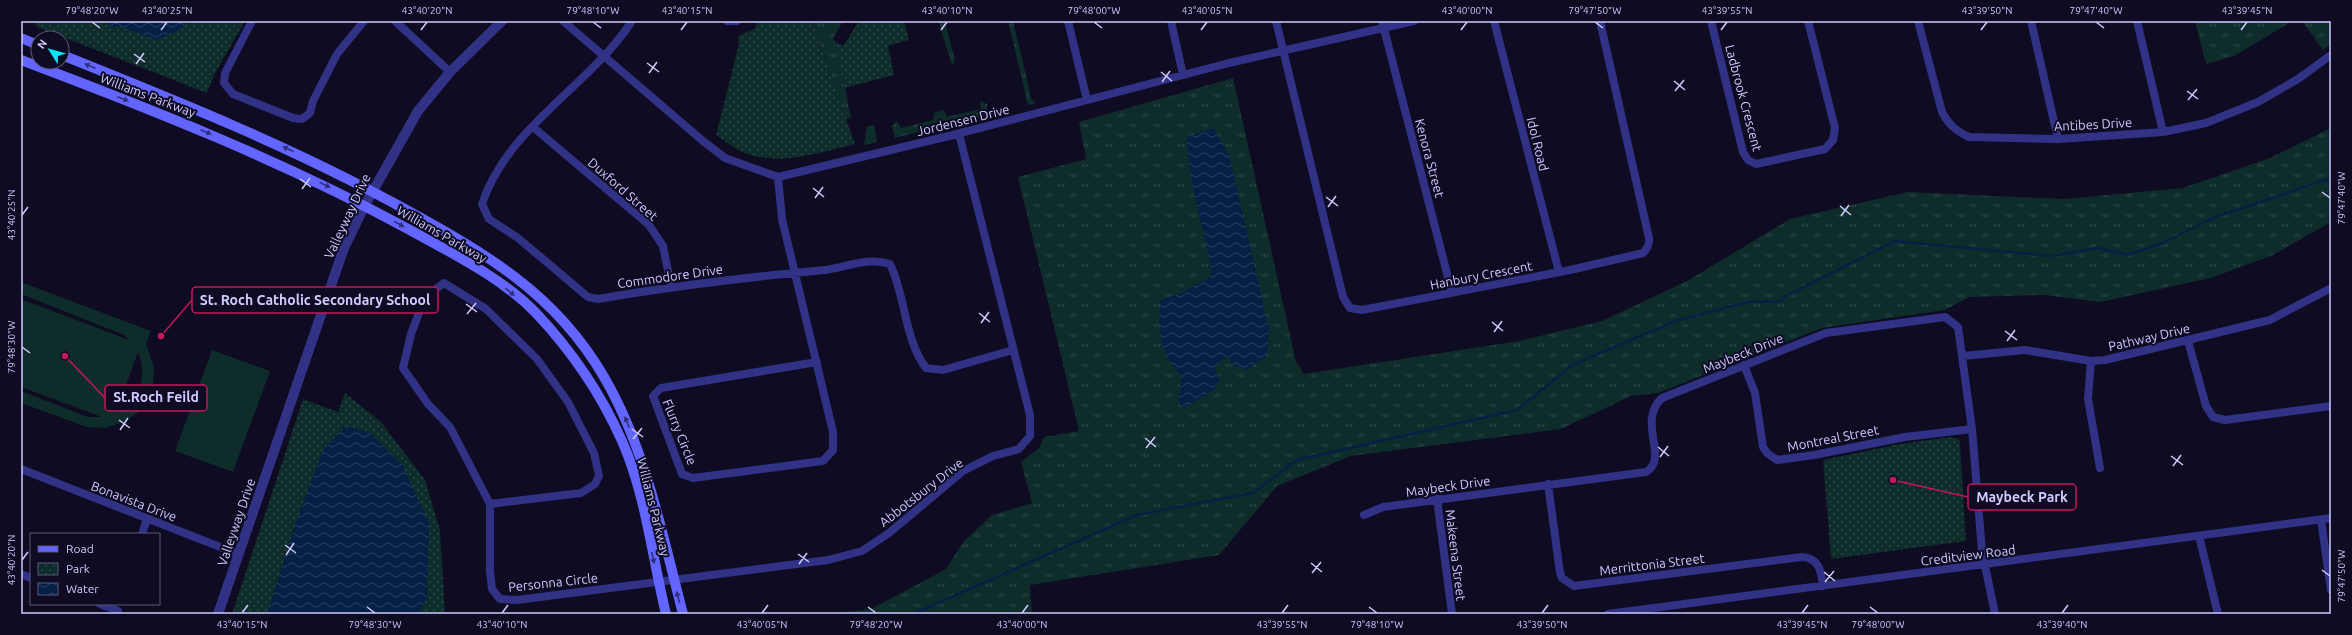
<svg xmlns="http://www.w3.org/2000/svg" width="2352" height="635" font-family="Ubuntu,sans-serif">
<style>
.grass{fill:url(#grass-tufts)}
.park{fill:url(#park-dots)}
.garden{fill:#0d2c2a;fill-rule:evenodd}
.water{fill:url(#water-waves)}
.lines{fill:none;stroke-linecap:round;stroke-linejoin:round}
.stream{stroke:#062045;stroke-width:2.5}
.minor{stroke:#313185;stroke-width:8}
.tertiary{stroke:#313185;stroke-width:10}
.secondary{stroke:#6265ff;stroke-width:10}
.oneway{fill:#302f7a}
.ticks{fill:none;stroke:#cfcbff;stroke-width:1.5}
.labels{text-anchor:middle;stroke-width:4;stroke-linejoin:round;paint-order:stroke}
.street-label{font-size:13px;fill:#cfcbff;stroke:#0e0b22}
.leader{fill:none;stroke:#c2185b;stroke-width:1.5}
.callout-dot{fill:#c2185b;stroke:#0e0b22;stroke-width:1.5}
.callout{fill:#0e0b22;stroke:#c2185b;stroke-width:1.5}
.callout-label{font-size:14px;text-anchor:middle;font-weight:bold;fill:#cfcbff}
.neatline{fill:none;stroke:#cfcbff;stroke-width:1.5}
.ticks-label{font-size:10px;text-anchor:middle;fill:#cfcbff}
</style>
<defs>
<pattern id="grass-tufts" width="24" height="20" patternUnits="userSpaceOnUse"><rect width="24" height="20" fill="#0d2c2a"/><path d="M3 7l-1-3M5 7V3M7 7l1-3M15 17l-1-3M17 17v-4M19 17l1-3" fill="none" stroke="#2f494a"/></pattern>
<pattern id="park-dots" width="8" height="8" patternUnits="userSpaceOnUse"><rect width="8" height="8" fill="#0d2c2a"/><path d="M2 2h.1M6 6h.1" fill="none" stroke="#2f494a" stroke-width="1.8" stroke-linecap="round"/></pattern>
<pattern id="water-waves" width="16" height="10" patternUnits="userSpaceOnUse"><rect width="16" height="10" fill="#062045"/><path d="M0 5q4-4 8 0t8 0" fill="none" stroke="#293f61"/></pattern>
</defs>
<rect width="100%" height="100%" fill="#0e0b22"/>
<path class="grass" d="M812 21H843L833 39 836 42 851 118 846 119Z
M939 21H945L955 60 952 66C948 50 942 37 939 21Z
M1008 21H1013L1032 101 1034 100 1035 104 1028 105Z
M2195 21H2292L2234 56 2206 64Z
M2302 21H2331V44L2323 50Z
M1233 78 1296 362 1304 374 1519 341 1602 321 1687 281 1790 219 1908 192 2064 199 2183 188 2270 158 2331 128V222L2273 255 2211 278 2100 302 2044 295 1969 297 1945 310 1822 328 1658 393 1631 396 1561 429 1351 456 1277 486 1219 555 1030 585 1032 614H825L871 609 946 569 964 541 992 515 1032 503 1021 462 1039 448 1044 437 1079 431 1018 177 1086 159 1079 122Z
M980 101 987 104V115L895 138 892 126 897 121 901 128 933 120 934 113 944 110 947 117 981 109Z
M874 125 877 142 864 145 867 127Z"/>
<path class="park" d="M34 21H245L214 75 207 93 37 27Z
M758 21H812L855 144C822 152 788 164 754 156 740 153 728 143 716 135L739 44 738 36 754 29Z
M859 21H904L909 40 888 46 894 75 844 88 836 42 843 46Z
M345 393 381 422 425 480 440 530 445 614H232L303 399 338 412Z
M1951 437 1959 439 1960 444 1966 541 1831 559 1823 460 1899 444Z"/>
<path class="garden" d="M21 282 151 331 146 344 154 367 153 384 147 400 136 414 121 423 105 428 87 427 21 403V391L88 417H102L21 387V299L129 340 124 335 21 294ZM138 352C148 374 139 404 116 413Z
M212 350 270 371 233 472 175 451Z"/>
<path class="water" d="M106 21H190L177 31 157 40 119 26 111 28Z
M1214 128 1230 158 1269 329 1267 356 1246 370 1231 364 1229 355 1214 367 1220 380 1214 390 1182 409 1179 400 1181 375C1157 352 1160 330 1160 300L1181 293 1212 276C1206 229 1187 184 1187 137Z
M345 426 369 432 403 466 429 523 427 598 419 614H267L295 525 323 450Z"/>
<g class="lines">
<path class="stream" d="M913 614 1137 515 1253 493 1297 460 1517 410 1572 365 1678 320 1748 302 1781 301 1784 297 1895 241 2051 256 2098 248 2127 255 2163 243 2213 218 2331 178"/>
<path class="minor" d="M252 21 225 73 224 83 233 94 293 118 302 119 310 113 313 101 337 54 364 21
M395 21 450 72
M563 21 703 141 725 158 778 177 949 136 1229 63 1414 21
M632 21C588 88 508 126 482 204L489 219 518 238 588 297 598 299C673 286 749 277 825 270 848 267 867 257 890 264 906 297 904 339 926 368L943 370 1013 350
M727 21H737
M1068 21 1087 100
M1171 21 1183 75
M1276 21 1343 297 1350 308 1362 310 1570 270 1643 253C1647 249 1650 245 1649 238L1600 21
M1382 21 1452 293
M1494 21 1559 272
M1711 21 1743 152 1748 160 1756 164 1825 149 1833 140 1835 128 1808 21
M1918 21 1942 112C1949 125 1956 131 1969 137L2058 139 2163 132 2206 123 2258 102 2298 79 2331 55
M2031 21 2058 139
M2137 21 2163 132
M533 127 649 225 663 246 671 286
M778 177 782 219 833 432V450L823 461 693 478 682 474 653 396 661 388 817 362
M2188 341 2206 406 2213 417 2225 420 2331 406
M1963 356 2025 350 2091 361 2105 360 2270 320 2331 288
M2091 361 2088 399 2100 468
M1744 365 1755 393 1763 447 1767 453 1777 460 1814 455 1905 437 1972 429
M21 469 238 554
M1548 484 1560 573 1562 578 1574 586 1802 557C1820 558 1821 572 1823 586
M1437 499 1452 614
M490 504 581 493 595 484 599 476 594 453 568 402 537 359 486 309 444 283 425 297 411 334 403 368 428 404 450 427 490 504V571L492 589 500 599 517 600 828 560 862 551 889 533 963 471 993 456 1019 449 1030 436V415L959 134
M1364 515 1383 507 1646 472C1670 458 1636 422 1662 398L1826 333 1945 317 1958 327 1972 429 1982 551 1995 614
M2321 520 2331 590
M142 534 147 519
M2199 536 2218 614
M21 574 31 578
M100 604 118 611
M1608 614 2331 518"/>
<path class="tertiary" d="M218 614 344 248 365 205 418 111 450 72 502 21"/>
<path class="secondary" d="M21 38 38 45
M62 55C177 101 292 147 401 207 483 252 555 292 604 377 646 449 662 534 683 614
M21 60C154 110 285 162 410 230 453 254 501 277 536 313 571 350 601 394 622 441 646 495 652 557 666 614"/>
</g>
<defs><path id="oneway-solid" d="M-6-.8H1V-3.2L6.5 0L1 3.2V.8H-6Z"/></defs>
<g class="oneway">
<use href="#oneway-solid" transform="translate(90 66) rotate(-158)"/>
<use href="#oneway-solid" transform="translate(123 99) rotate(21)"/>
<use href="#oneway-solid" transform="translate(206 132) rotate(23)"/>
<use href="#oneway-solid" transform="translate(288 149) rotate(-156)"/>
<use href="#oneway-solid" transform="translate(325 185) rotate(27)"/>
<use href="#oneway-solid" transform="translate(399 224) rotate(29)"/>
<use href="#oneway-solid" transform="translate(510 292) rotate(39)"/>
<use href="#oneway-solid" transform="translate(627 422) rotate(-113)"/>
<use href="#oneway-solid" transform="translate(653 558) rotate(78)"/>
<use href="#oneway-solid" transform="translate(678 597) rotate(-105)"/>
</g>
<path class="ticks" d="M92 22 100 28M593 22 601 28M1094 22 1102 28M1595 22 1603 28M2096 22 2104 28M161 30 167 22M421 30 427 22M681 30 687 22M941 30 947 22M1201 30 1207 22M1461 30 1467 22M1721 30 1727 22M1981 30 1987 22M2241 30 2247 22M134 54 145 62M647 63 659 72M136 64 144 53M1161 72 1172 81M649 73 657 62M1674 81 1685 90M1162 82 1170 71M1675 91 1684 80M2187 91 2198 99M2188 100 2197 89M300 179 311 187M813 188 824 197M302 189 310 178M2322 192 2330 198M1326 197 1338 206M815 198 823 187M1840 206 1851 215M1328 207 1336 196M22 215 28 207M1841 216 1849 205M466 304 477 312M979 313 990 322M467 314 476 303M1492 322 1503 331M981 323 989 312M2005 331 2017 340M1494 332 1502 321M2007 341 2015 330M22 347 30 353M119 420 130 428M632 429 643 437M120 430 128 418M1145 438 1156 447M633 439 642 428M1658 447 1669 456M1146 448 1155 437M2171 456 2183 465M1660 457 1668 446M2173 466 2181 455M285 545 296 553M798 554 809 562M286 555 294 543M22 560 28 552M1311 563 1322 572M799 564 807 553M2322 570 2330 576M1824 572 1835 581M1312 573 1321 562M1825 582 1834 571M367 607 375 613M868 607 876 613M1369 607 1377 613M1870 607 1878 613M242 613 248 605M502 613 508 605M762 613 768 605M1022 613 1028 605M1282 613 1288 605M1542 613 1548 605M1802 613 1808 605M2062 613 2068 605"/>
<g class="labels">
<g class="street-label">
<text transform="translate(148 95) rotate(21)" y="5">Williams Parkway</text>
<text transform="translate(1744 98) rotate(75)" y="5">Ladbrook Crescent</text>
<text transform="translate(963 120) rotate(-14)" y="5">Jordensen Drive</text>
<text transform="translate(2093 124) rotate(-3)" y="5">Antibes Drive</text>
<text transform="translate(1538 144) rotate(76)" y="5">Idol Road</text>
<text transform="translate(1430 158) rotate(75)" y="5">Kenora Street</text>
<text transform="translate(623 189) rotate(41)" y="5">Duxford Street</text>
<text transform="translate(347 216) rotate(-65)" y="5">Valleyway Drive</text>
<text transform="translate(442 234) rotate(30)" y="5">Williams Parkway</text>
<text transform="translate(1481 275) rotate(-11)" y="5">Hanbury Crescent</text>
<text transform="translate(670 276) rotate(-8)" y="5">Commodore Drive</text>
<text transform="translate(2149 337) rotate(-13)" y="5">Pathway Drive</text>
<text transform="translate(1743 353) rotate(-22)" y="5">Maybeck Drive</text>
<text transform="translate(680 432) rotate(68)" y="5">Flurry Circle</text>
<text transform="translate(1833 438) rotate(-11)" y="5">Montreal Street</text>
<text transform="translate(1448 486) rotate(-8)" y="5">Maybeck Drive</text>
<text transform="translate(921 492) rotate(-38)" y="5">Abbotsbury Drive</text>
<text transform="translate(134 501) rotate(21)" y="5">Bonavista Drive</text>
<text transform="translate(654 507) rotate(76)" y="5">Williams Parkway</text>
<text transform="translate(236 522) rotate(-71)" y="5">Valleyway Drive</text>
<text transform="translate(1456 555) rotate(83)" y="5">Makeena Street</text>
<text transform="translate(1968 555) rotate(-7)" y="5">Creditview Road</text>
<text transform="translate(1652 564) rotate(-7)" y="5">Merrittonia Street</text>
<text transform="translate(553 582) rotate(-6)" y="5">Personna Circle</text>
</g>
</g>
<path class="leader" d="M161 336L192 300M65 356L105 398M1893 480L1968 497"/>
<g class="callout-dot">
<circle cx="161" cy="336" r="4"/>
<circle cx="65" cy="356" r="4"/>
<circle cx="1893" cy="480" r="4"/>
</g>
<g class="callout">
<rect x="192" y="287" width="246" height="26" rx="4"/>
<rect x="105" y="385" width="102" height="26" rx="4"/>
<rect x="1968" y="484" width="108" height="26" rx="4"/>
</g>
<g class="callout-label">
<text x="315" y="305">St. Roch Catholic Secondary School</text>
<text x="156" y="402">St.Roch Feild</text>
<text x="2022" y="502">Maybeck Park</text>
</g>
<rect width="2352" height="635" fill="none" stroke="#0e0b22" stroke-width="44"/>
<rect x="30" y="533" width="130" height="72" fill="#0e0b22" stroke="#5b587a"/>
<rect x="38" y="546" width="20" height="6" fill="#6265ff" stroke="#5b587a"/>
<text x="66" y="553" font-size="12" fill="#cfcbff">Road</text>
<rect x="38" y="563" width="20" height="12" fill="url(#park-dots)" stroke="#5b587a"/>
<text x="66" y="573" font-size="12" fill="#cfcbff">Park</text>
<rect x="38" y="583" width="20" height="12" fill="url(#water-waves)" stroke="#5b587a"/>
<text x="66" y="593" font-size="12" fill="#cfcbff">Water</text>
<g transform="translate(50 50) rotate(307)"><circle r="19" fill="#0e0b22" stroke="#5b587a"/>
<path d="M0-3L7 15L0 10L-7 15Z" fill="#00e8f6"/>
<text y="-6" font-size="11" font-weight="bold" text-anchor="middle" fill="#cfcbff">N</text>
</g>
<rect x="22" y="22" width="2308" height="591" class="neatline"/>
<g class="ticks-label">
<text x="92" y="14">79°48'20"W</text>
<text x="167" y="14">43°40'25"N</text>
<text x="427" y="14">43°40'20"N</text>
<text x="593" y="14">79°48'10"W</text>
<text x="687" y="14">43°40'15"N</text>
<text x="947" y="14">43°40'10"N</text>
<text x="1094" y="14">79°48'00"W</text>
<text x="1207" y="14">43°40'05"N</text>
<text x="1467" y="14">43°40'00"N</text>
<text x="1595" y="14">79°47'50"W</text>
<text x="1727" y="14">43°39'55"N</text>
<text x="1987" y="14">43°39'50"N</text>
<text x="2096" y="14">79°47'40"W</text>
<text x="2247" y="14">43°39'45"N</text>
<text transform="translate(2341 198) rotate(-90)" y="4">79°47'40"W</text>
<text transform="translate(11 215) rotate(-90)" y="4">43°40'25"N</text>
<text transform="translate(11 347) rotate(-90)" y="4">79°48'30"W</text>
<text transform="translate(11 560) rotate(-90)" y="4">43°40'20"N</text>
<text transform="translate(2341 576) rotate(-90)" y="4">79°47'50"W</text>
<text x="242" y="628">43°40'15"N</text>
<text x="375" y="628">79°48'30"W</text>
<text x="502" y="628">43°40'10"N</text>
<text x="762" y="628">43°40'05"N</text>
<text x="876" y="628">79°48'20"W</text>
<text x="1022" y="628">43°40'00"N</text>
<text x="1282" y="628">43°39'55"N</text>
<text x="1377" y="628">79°48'10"W</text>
<text x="1542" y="628">43°39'50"N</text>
<text x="1802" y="628">43°39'45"N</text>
<text x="1878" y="628">79°48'00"W</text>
<text x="2062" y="628">43°39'40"N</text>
</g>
</svg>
